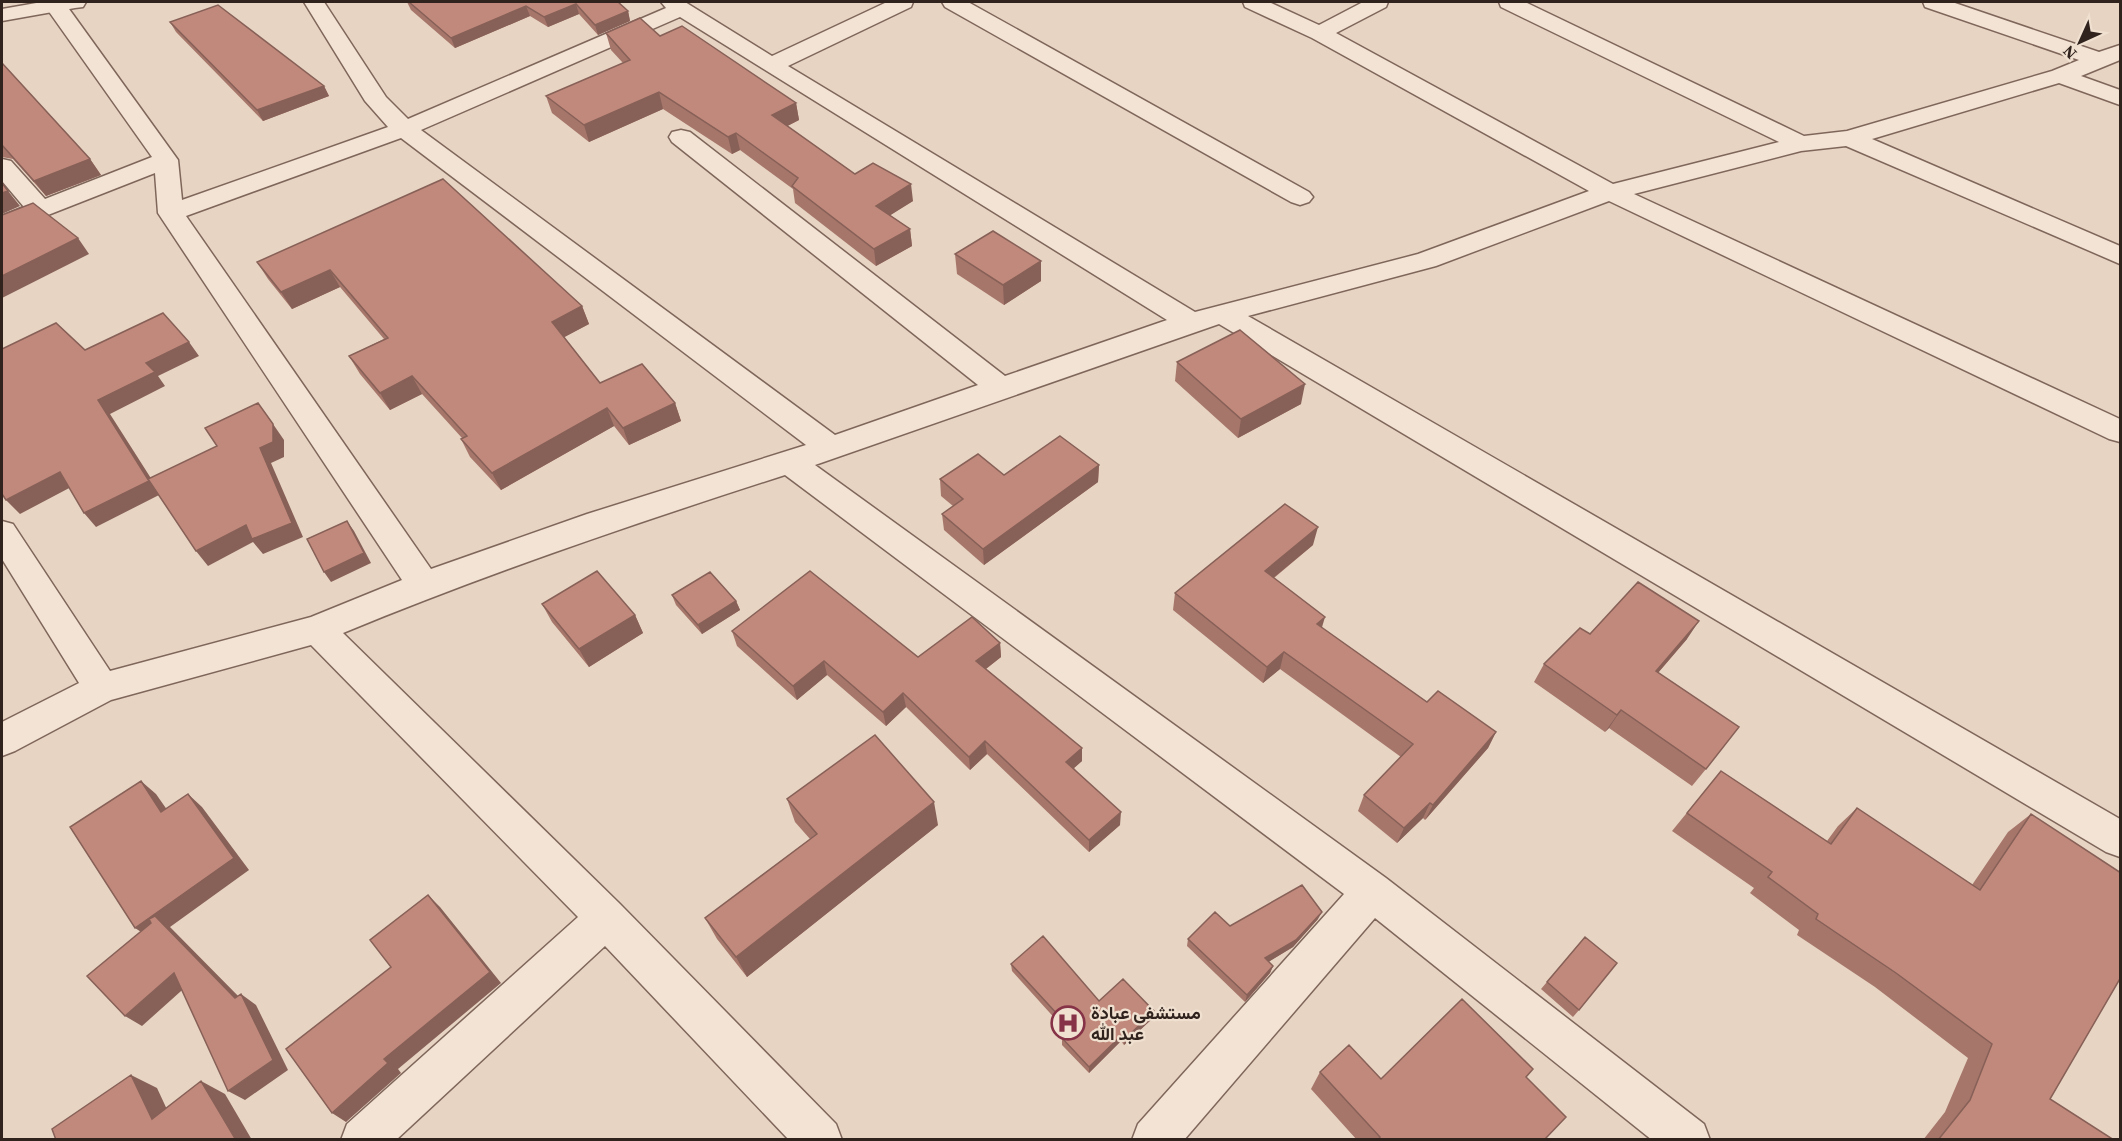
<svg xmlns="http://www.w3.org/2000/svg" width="2122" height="1141" font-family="'Source Serif 4',Vazirmatn,serif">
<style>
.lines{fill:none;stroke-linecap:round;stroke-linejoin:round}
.minor-casing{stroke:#7f665b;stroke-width:3}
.tertiary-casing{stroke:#7f665b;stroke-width:3}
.minor{fill:#f3e3d4;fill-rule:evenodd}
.tertiary{fill:#f3e3d4;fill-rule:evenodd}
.wall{fill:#a6766b}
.shaded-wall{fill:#876057}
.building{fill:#c1897c;stroke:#876057;stroke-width:1.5}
.labels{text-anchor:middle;stroke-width:4.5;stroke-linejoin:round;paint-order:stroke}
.near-poi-label{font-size:18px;font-weight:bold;fill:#30231e;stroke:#f0e0d0;text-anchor:start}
</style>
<rect width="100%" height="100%" fill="#e7d4c2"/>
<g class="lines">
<g class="minor-casing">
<path id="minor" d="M48 2H64L178 160 182 200 388 127 365 101 304 2H324L386 97 408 119 666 8 661 2H685L772 56 887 2H913L911 7 788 66 1195 312 1418 254 1589 191 1312 38 1245 7 1243 2H1269L1319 25 1363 2H1388L1386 7 1336 33 1613 184 1779 142 1501 7 1499 2H1525L1804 136 1847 131 2052 71 2079 60 1925 7 1923 2H1952L2099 52 2120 45V60L2081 76 2120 90V105L2059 83 1872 139 2120 246V264L1846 146 1801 151 1634 194 2120 419V442L2109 439 1609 201 1436 266 1248 316 2120 819V857L2106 852 1219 324 815 465 1386 878 1704 1124 1710 1140H1652L1375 918 1184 1140H1132L1138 1124 1344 894 785 475C636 523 488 573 343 633L620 904 836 1124 842 1140H789L605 946 396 1140H341L347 1124 578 917 311 645 111 700 15 751 2 756V722L79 683 2 559V521L13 524 110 671 311 617 402 580 158 213 155 173 2 233V216L24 207 2 181V159L11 161 45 199 152 157 45 6ZM680 17 1167 320 1005 376 690 132 681 130 672 132 669 137 672 142 978 385 835 435 421 130ZM401 138 806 445 587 514 431 569 186 216Z
M942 2H968L1309 192 1313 197 1309 202 1300 205 1291 202 945 7Z"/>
</g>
<g class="tertiary-casing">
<path id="tertiary" d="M42 2H86L83 7 75 8 2 21V9Z"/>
</g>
<use href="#minor" class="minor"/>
<use href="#tertiary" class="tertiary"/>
</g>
<path class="wall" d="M407 2H618L628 11 630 21 598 35 579 14 548 27 530 16 455 48 411 10Z
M170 22 324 86 329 96 263 121 176 32Z
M606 33 660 36 796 103 799 120 787 126 855 174 913 201 890 215 910 229 912 246 876 266 795 203 793 189 740 150 732 154 663 109 589 142 552 113 546 96 623 63 611 50Z
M2 63 90 159 101 175 46 196 13 159 2 157Z
M955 254 1041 281 1004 305 957 274Z
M257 262 582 306 589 324 564 337 600 383 675 403 681 421 629 445 614 426 501 490 470 457 461 439 462 438 422 394 390 410 360 374 349 356 384 339 340 287 292 309 268 279Z
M1177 362 1301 404 1238 438 1175 381Z
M1099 465 1098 482 984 565 944 530 942 514 953 506 941 496 940 479 1004 475Z
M1313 545 1274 578 1322 628 1427 702 1496 732 1488 748 1425 820 1423 818 1397 843 1358 811 1364 795 1401 757 1280 669 1263 683 1173 610 1175 593Z
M672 595 736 601 740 610 702 634 676 605Z
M542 604 635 615 643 633 589 667 552 622Z
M732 631 918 657 1000 643 1001 657 986 669 1082 748V761L1074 768 1120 825 1089 852 987 754 970 770 906 707 886 726 827 675 797 700 737 646Z
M1590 634 1687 639 1658 673 1706 769 1692 786 1609 728 1605 732 1534 682 1544 664Z
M1721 771 1827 841 1838 826 1857 808 1972 885 2008 832 2031 814 2050 1099 2114 1140H1923L1945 1112 1968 1058 1875 987 1797 935 1799 930 1750 893 1754 888 1672 831Z
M787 799 938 825 747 977 717 939 705 918 810 839 795 822Z
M1318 919 1293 947 1268 962 1273 966 1270 973 1245 1002 1187 946 1188 939 1230 926Z
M1585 937 1579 1010 1573 1017 1541 989Z
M1011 964 1099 1001 1154 1011 1153 1018 1124 1045 1121 1041 1089 1073 1062 1045V1038L1068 1033 1012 971Z
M1320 1072 1381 1079 1526 1077 1546 1138 1548 1140H1357L1311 1089Z"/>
<path class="shaded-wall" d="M576 4 579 14 548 27 544 17Z
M526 6 530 16 455 48 451 38Z
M628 11 630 21 598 35 595 25Z
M324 86 329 96 263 121 257 110Z
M659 92 663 109 589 142 584 125Z
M796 103 799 120 776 132 772 115Z
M736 133 740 150 732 154 728 137Z
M90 159 101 175 46 196 34 181Z
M911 184 913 201 878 223 876 206Z
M8 191 20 206 2 214V193Z
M910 229 912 246 876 266 874 249Z
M78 238 89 254 2 298V276Z
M1041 261V281L1004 305 1003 285Z
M330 270 340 287 292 309 281 292Z
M582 306 589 324 559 340 552 322Z
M189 342 199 356 158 376 165 386 110 414 161 494 96 527 84 513 98 400 146 363Z
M412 376 422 394 390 410 380 393Z
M1305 384 1301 404 1238 438 1241 419Z
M675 403 681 421 629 445 623 428Z
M607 408 614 426 501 490 492 473Z
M273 424 284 440V457L271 463 303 537 263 554 253 542 208 566 196 551 246 525 260 448Z
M1099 465 1098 482 984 565 983 549Z
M60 472 73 486 20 514 6 500Z
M347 521 354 531 371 563 331 582 324 572Z
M1318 527 1313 545 1261 588 1265 571Z
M736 601 740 610 702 634 698 625Z
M635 615 643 633 589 667 579 649Z
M1325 617 1320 634 1317 624Z
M1699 621 1687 639 1644 689 1656 671Z
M1000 643 1001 657 978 675 976 661Z
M1284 652 1280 669 1263 683 1267 667Z
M824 661 827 675 797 700 793 686Z
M903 693 906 707 886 726 883 712Z
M1621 710 1609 728 1605 732 1617 715Z
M1496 732 1488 748 1425 820 1433 805Z
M985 741 987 754 970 770 969 757Z
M1082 748V761L1066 775V762Z
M141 781 156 794 177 824 161 812Z
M188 794 202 807 249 870 170 927 246 1004 241 994 256 1005 288 1070 245 1100 228 1091 273 1060 152 939 135 928Z
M934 802 938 825 747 977 736 957Z
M1430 803 1423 818 1397 843 1404 828Z
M1121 812 1120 825 1089 852V840Z
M428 895 440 907 501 983 398 1069 401 1073 346 1122 332 1113 384 1059Z
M1322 912 1318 919 1293 947 1262 966 1265 958Z
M1273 966 1270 973 1245 1002 1247 995Z
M174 973 190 983 142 1026 125 1016Z
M1154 1011 1153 1018 1124 1045 1125 1039Z
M1122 1035 1121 1041 1089 1073V1067Z
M131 1075 157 1088 177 1131 152 1119Z
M201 1081 225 1094 252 1140H236Z"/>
<path class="building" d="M409 2H618L628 11 595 25 576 4 544 17 526 6 451 38Z
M218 5 324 86 257 110 170 22Z
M640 18 660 36 682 26 796 103 772 115 855 174 873 163 911 184 876 206 910 229 874 249 792 186 798 178 736 133 728 137 659 92 584 125 546 96 630 60 606 33Z
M2 63 90 159 34 181 2 145Z
M443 179 582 306 552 322 600 383 642 364 675 403 623 428 607 408 492 473 461 439 467 436 412 376 380 393 349 356 388 338 330 270 281 292 257 262Z
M2 183 8 191 2 193Z
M33 203 78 238 2 276V215Z
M993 231 1041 261 1003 285 955 254Z
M163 313 189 342 146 363 155 372 98 400 149 481 84 513 60 472 6 500 2 494V349L56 323 85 350Z
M1240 330 1305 384 1241 419 1177 362Z
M258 403 273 424V442L260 448 292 523 252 539 246 525 196 551 148 479 217 446 205 428Z
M1060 436 1099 465 983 549 942 514 963 499 940 479 978 454 1004 475Z
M1285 504 1318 527 1265 571 1325 617 1317 624 1427 702 1438 691 1496 732 1433 805 1430 803 1404 828 1364 795 1413 744 1284 652 1267 667 1175 593Z
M347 521 364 553 324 572 307 539Z
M597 571 635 615 579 649 542 604Z
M810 571 918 657 972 617 1000 643 976 661 1082 748 1066 762 1121 812 1089 840 985 741 969 757 903 693 883 712 824 661 793 686 732 631Z
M710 572 736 601 698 625 672 595Z
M1638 582 1699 621 1656 671 1739 727 1706 769 1621 710 1617 715 1544 664 1580 628 1590 634Z
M875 735 934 802 736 957 705 918 817 834 787 799Z
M1721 771 1831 844 1857 808 1980 890 2031 814 2121 873V977L2050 1099 2114 1140H1938L1970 1100 1992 1044 1896 973 1816 919 1818 914 1768 877 1772 872 1687 813Z
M141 781 161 812 188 794 234 858 135 928 70 827Z
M1302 885 1322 912 1296 940 1265 958 1273 966 1247 995 1188 939 1215 912 1230 926Z
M428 895 490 972 384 1059 388 1063 332 1113 286 1049 391 967 370 940Z
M155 916 235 998 241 994 273 1060 228 1091 174 973 125 1016 87 976 151 923 149 919Z
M1043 936 1099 1001 1123 979 1154 1011 1125 1039 1122 1035 1089 1067 1062 1038 1071 1029 1011 964Z
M1585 937 1617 963 1579 1010 1547 982Z
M1462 999 1533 1069 1526 1077 1566 1117 1546 1138 1548 1140H1378L1380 1137 1320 1072 1349 1045 1381 1079Z
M131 1075 152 1119 201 1081 236 1140H56L52 1129Z"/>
<defs>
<g id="hospital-ring" transform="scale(1.725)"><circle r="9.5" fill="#f0e0d0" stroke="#863347" stroke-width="1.5"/><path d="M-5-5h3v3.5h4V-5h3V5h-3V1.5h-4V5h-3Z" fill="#863347"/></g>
</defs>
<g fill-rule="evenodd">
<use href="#hospital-ring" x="1068" y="1023"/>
</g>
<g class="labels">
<g class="near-poi-label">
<text x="1091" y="1019">مستشفى عبادة<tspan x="1091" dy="21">عبد الله</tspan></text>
</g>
</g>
<rect width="2122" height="1141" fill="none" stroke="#30231e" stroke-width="6"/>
<g transform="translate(2080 42) rotate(225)" stroke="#f0e0d0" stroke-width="4.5" paint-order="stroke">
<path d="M0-4.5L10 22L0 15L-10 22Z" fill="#30231e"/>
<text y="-9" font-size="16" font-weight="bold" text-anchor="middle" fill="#30231e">N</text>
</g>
</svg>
